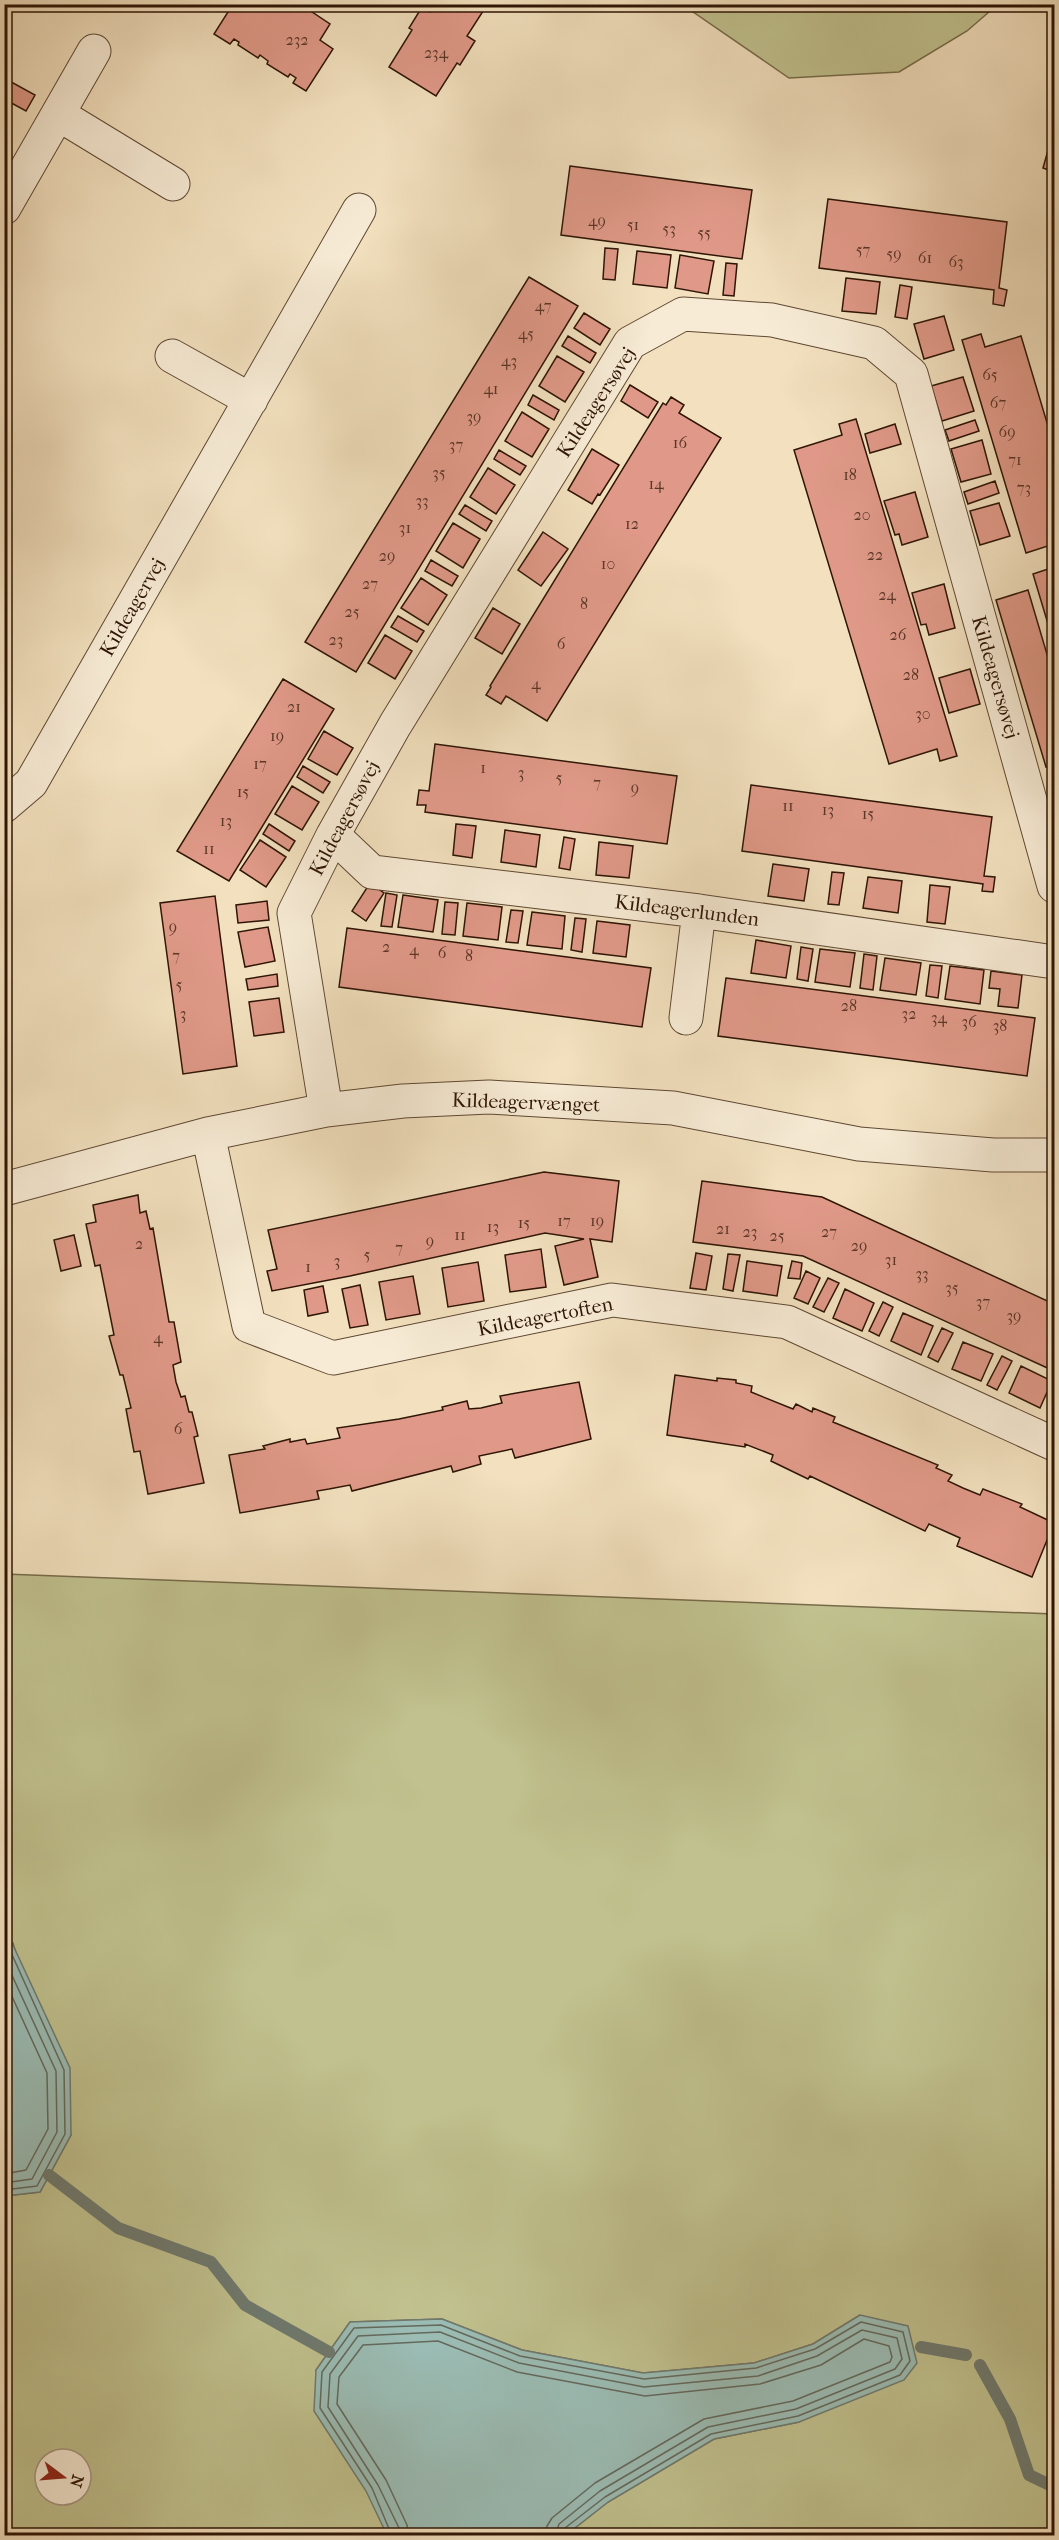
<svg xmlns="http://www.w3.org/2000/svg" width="1059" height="2540" font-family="'IM FELL French Canon',serif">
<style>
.green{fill:#c0c18e;stroke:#776b4a;stroke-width:1.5;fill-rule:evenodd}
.water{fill:#9bbdb5;stroke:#6f7a6f;stroke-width:1.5}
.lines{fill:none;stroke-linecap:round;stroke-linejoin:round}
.shore{stroke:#64695d;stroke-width:1.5}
.stream{stroke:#6f7a6f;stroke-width:12}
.building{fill:#e09988;stroke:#2e1505;stroke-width:1.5}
.minor-casing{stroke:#5f4833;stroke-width:35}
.minor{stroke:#f7ebd5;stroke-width:33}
.labels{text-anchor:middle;stroke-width:4.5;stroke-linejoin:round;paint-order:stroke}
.number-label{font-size:16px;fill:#5a3626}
.street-label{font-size:20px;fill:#2e1505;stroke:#f7ebd5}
</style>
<rect width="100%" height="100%" fill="#f2e0be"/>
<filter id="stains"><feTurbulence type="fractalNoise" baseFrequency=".00333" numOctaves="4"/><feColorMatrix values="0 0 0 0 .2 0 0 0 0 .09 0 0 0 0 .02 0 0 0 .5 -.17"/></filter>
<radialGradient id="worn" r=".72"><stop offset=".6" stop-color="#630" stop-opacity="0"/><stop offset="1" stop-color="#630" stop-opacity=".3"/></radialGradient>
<path class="green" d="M683 5H997L967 31 899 72 789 78Z
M4 1574 1054 1614V2535H566L608 2502 714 2439 799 2422 860 2315 813 2344 754 2363 643 2373 522 2350 442 2319 350 2322 316 2370 387 2535H5V2196L40 2192 71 2135 13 1943 5 1939ZM45 2459H81V2495H45Z"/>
<path class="water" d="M5 1939 12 1943 70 2068 71 2135 40 2192 5 2196Z
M860 2315 908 2326 917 2363 904 2380 799 2422 714 2439 608 2502 566 2535H387L366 2491 314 2411 316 2370 350 2322 442 2319 522 2350 643 2373 754 2363 813 2344Z"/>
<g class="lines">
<path class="shore" d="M4 1946 9 1948 64 2070 65 2134 37 2186 4 2190
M4 1958 56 2071 57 2132 32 2179 4 2183
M4 1979 47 2073 48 2129 26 2170 4 2174
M392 2536 372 2488 320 2408 322 2372 354 2328 441 2325 520 2356 644 2379 756 2368 815 2349 861 2322 903 2332 910 2361 900 2375 798 2416 711 2434 605 2497 565 2528 563 2536
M400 2536 399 2528 378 2485 328 2407 330 2374 358 2336 440 2332 519 2363 644 2387 758 2376 817 2356 862 2330 897 2338 902 2359 895 2369 796 2409 708 2427 600 2491 559 2524 555 2536
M409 2536 407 2525 386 2480 337 2404 339 2377 363 2345 438 2341 517 2372 645 2396 760 2384 821 2365 864 2339 889 2346 892 2357 890 2362 793 2401 704 2419 595 2483 552 2518 547 2526 546 2536"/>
<path class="stream" d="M49 2175 118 2228 211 2262 245 2305 329 2352
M921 2347 966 2355
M980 2365 1010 2419 1029 2475 1054 2487"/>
</g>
<path class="building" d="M216 4H300L330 24 320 40 333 49 306 91 293 83 296 78 290 74 288 77 267 64 268 61 260 55 258 58 238 45 239 42 234 39 230 44 214 34 228 12Z
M434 4H494L490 11 485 8 467 36 475 41 460 65 457 63 436 96 389 67 412 30 409 28 422 7 430 12Z
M4 78 35 95 26 111 4 99Z
M1054 129V172L1043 168Z
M570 166 752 190 742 259 561 235Z
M828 199 1007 222 999 288 1007 290 1004 306 993 304 994 290 819 268Z
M605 248 618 249 615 280 603 279Z
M637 251 671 255 667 288 633 284Z
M680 255 714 261 708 294 675 288Z
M726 263 737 264 734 296 723 295Z
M529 277 578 306 356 672 305 642Z
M846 278 880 282 876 314 842 311Z
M900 285 912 287 907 319 895 317Z
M584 313 610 329 600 345 574 328Z
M944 316 954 350 924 359 914 324Z
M981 334 985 347 1021 336 1054 446V544L1026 553 962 340Z
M568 336 596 353 590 363 562 346Z
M557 356 584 372 565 402 539 386Z
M963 377 974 411 942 421 931 386Z
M630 385 658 402 648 418 621 401Z
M533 395 559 410 554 420 528 405Z
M671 397 684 405 679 413 721 438 547 721 506 696 501 704 486 695 491 687 490 686 663 403 666 405Z
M522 412 549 429 532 457 505 441Z
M856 419 957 756 940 761 937 749 889 764 794 450 842 435 839 424Z
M975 420 979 431 949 441 945 430Z
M895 424 901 444 870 453 865 434Z
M982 440 991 474 961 482 951 449Z
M592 449 619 465 600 495 598 494 592 504 568 490Z
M499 450 526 466 520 475 494 459Z
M488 468 515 485 496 514 470 497Z
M995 481 999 493 968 504 964 492Z
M915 492 928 537 902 545 899 534 895 535 884 501Z
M999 503 1010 536 980 545 970 511Z
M465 505 492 521 486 531 459 514Z
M453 523 480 539 463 568 436 551Z
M543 532 568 549 541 586 518 570Z
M431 560 458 576 452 586 425 571Z
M1054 567V644L1033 574Z
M421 578 447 595 428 625 401 608Z
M944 584 955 628 929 635 926 624 921 625 912 593Z
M1028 590 1054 678V765L1046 767 996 600Z
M493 608 520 624 502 654 475 638Z
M398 616 424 631 417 642 391 627Z
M385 635 412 651 395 679 368 663Z
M970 669 980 704 949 713 939 678Z
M283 679 334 709 229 881 177 851Z
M324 731 353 748 337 775 308 759Z
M435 744 677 776 667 844 425 812 426 805H417L419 790 429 791Z
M303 766 330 782 323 793 297 777Z
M751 785 992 817 984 876 995 877 993 892 982 891 983 884 742 851Z
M292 786 319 802 302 830 275 814Z
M269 824 295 841 289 851 263 834Z
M456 824 476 826 472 858 453 855Z
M505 830 540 835 536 867 501 862Z
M564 837 575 839 570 870 559 868Z
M260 840 286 857 266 887 240 870Z
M599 842 633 846 629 878 596 875Z
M773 864 809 869 804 901 768 896Z
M832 872 844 873 839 905 828 904Z
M868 877 902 881 898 913 863 908Z
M370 883 384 893 366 921 352 911Z
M930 885 950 887 945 924 927 922Z
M386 893 397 895 392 927 381 926Z
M403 895 438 900 433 932 398 927Z
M215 896 237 1066 183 1074 160 903Z
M267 901 269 920 238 923 236 905Z
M445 902 458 903 455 935 442 934Z
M467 903 502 907 498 940 463 936Z
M511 910 523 911 518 943 506 942Z
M532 912 565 916 562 949 527 945Z
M575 918 586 919 582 952 571 950Z
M597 921 630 925 626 957 593 953Z
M268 927 275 961 245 967 238 932Z
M347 928 651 968 642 1027 339 987Z
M756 940 791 946 786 978 751 973Z
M801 947 813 949 808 981 797 979Z
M820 949 855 953 850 987 815 982Z
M864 954 877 956 873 990 860 988Z
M885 958 921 963 916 995 880 990Z
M930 965 942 966 938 998 926 996Z
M950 966 984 970 980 1004 945 999Z
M991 971 1022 975 1018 1008 998 1006 1000 989 989 988Z
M277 974 278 986 248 990 246 979Z
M726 978 1035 1018 1027 1076 718 1036Z
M279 998 284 1032 254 1036 249 1002Z
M544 1172 619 1181 612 1242 590 1239 598 1277 564 1285 555 1246 584 1239 545 1233 350 1276 272 1291 267 1271 277 1269 268 1230Z
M702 1181 822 1197 1054 1304V1371L803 1256 693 1242Z
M138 1195 140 1213 146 1211 150 1229 153 1228 169 1322H174L181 1362 173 1365 176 1382 181 1397 185 1396 189 1412H192L198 1436 194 1437 204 1483 148 1494 140 1451 134 1452 126 1409 131 1408 123 1375H120L109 1336 114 1335 100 1265 95 1266 86 1224 96 1222 93 1205Z
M74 1235 81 1266 61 1271 54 1240Z
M541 1249 546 1287 510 1292 505 1255Z
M696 1253 712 1256 706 1290 690 1288Z
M728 1254 740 1255 733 1291 723 1289Z
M747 1261 782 1266 777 1296 743 1291Z
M792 1261 802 1263 800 1279 788 1278Z
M478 1262 484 1301 448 1307 442 1268Z
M806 1271 820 1278 808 1304 794 1298Z
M413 1276 420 1314 386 1320 379 1282Z
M828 1278 839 1283 824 1312 813 1307Z
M360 1285 368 1325 350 1328 342 1289Z
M323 1286 328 1312 308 1316 304 1290Z
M845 1289 874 1303 862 1331 833 1318Z
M883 1302 893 1307 879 1336 869 1331Z
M903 1313 933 1326 921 1355 891 1341Z
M942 1328 953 1333 938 1362 928 1357Z
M963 1342 993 1354 981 1381 952 1369Z
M1002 1356 1012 1361 997 1390 987 1385Z
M1021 1366 1052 1381 1040 1408 1009 1393Z
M675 1375 717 1381V1378L736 1380V1383L752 1386 751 1392 793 1409 796 1404 812 1412 813 1408 835 1417 833 1422 938 1465 936 1468 952 1475 948 1481 963 1488 980 1495 983 1489 1022 1504 1020 1507 1054 1523 1032 1577 957 1546 960 1538 929 1524 925 1531 810 1476 808 1479 771 1461 773 1455 745 1444V1447L667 1435Z
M579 1382 591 1439 515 1458 512 1449 479 1456 481 1464 453 1472 451 1466 352 1491 350 1485 329 1489 317 1491 319 1499 240 1513 229 1455 265 1449 263 1446 290 1439V1442L305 1439 307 1444 340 1438 337 1428 399 1419 443 1410 442 1407 467 1401 469 1409 481 1408 502 1403 500 1396Z"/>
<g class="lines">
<g class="minor-casing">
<path id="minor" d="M58 114 173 184
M4 208 94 51
M172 356 251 400
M4 806 31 783 359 210
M333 835 372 872 699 911 1054 962
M686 1018 699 911
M326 1110 294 913 333 835 395 725 630 343 683 314 772 320 874 343 911 374 1054 886
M208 1134 249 1326 333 1358 612 1300 787 1322 1054 1444
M4 1189 208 1134 326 1110 403 1101 489 1097 673 1108 859 1144 993 1155H1054"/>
</g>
<use href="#minor" class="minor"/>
</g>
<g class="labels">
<g class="number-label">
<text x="297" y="45">232</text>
<text x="436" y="58">234</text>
<text x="597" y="226">49</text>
<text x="633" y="230">51</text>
<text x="669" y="234">53</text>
<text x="704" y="238">55</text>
<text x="863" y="255">57</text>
<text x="894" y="259">59</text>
<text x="925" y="263">61</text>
<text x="956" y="267">63</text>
<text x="543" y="311">47</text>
<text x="526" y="339">45</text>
<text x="509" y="366">43</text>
<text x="990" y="380">65</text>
<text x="491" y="394">41</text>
<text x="998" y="408">67</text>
<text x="474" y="422">39</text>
<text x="1007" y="437">69</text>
<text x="680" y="448">16</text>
<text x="456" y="450">37</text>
<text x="1015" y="465">71</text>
<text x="439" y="478">35</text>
<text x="850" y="480">18</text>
<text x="656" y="489">14</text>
<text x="1024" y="493">73</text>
<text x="422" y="506">33</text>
<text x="862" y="520">20</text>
<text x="632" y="529">12</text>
<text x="405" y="533">31</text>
<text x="875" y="560">22</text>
<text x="387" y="561">29</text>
<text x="608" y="569">10</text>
<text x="370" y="589">27</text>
<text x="887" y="600">24</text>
<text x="584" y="609">8</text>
<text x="352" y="617">25</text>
<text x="898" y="640">26</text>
<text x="336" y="645">23</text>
<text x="561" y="649">6</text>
<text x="911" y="680">28</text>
<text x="536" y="689">4</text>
<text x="294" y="712">21</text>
<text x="923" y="719">30</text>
<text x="277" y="741">19</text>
<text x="260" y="769">17</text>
<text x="483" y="773">1</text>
<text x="521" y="778">3</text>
<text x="559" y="783">5</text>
<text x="597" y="788">7</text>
<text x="635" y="793">9</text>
<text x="243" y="797">15</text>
<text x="788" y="811">11</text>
<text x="828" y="815">13</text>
<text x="868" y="819">15</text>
<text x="226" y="826">13</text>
<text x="209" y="854">11</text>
<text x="173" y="932">9</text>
<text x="386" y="952">2</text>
<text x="414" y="955">4</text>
<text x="442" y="958">6</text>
<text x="176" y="961">7</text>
<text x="469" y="961">8</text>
<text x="179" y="990">5</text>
<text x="849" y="1011">28</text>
<text x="183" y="1019">3</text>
<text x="909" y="1019">32</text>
<text x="939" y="1023">34</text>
<text x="969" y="1027">36</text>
<text x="1000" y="1031">38</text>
<text x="564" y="1226">17</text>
<text x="597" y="1226">19</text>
<text x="524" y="1228">15</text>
<text x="493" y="1232">13</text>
<text x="723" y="1234">21</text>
<text x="750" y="1237">23</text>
<text x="829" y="1237">27</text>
<text x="460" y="1240">11</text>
<text x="777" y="1241">25</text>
<text x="430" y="1246">9</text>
<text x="139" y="1249">2</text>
<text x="859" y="1251">29</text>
<text x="399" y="1253">7</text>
<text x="367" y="1260">5</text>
<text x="891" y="1265">31</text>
<text x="337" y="1266">3</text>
<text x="308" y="1272">1</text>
<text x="922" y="1279">33</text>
<text x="952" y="1293">35</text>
<text x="983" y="1307">37</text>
<text x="1014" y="1321">39</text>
<text x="158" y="1343">4</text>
<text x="178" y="1434">6</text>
</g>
<g class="street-label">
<text transform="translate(596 402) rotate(-57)" y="7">Kildeagersøvej</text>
<text transform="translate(132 607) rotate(-60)" y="7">Kildeagervej</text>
<text transform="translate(996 677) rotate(74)" y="7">Kildeagersøvej</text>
<text transform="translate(344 818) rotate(-62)" y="7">Kildeagersøvej</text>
<text transform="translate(687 910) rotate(7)" y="7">Kildeagerlunden</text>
<text transform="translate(526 1102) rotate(2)" y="7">Kildeagervænget</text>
<text transform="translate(545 1316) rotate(-11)" y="7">Kildeagertoften</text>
</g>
</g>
<rect width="1059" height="2540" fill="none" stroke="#f2e0be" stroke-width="24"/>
<rect x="6" y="6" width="1047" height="2528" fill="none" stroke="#2e1505" stroke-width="3"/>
<rect x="12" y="12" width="1035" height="2516" fill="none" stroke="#2e1505" stroke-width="1.5"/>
<g transform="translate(63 2477) rotate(106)"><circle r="28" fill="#f7ebd5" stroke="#a79582" stroke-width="1.5"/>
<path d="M0-4.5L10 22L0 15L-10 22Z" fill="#8f2418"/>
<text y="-9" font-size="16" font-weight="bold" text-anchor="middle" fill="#2e1505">N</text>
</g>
<rect width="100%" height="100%" filter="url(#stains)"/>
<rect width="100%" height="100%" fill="url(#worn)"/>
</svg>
